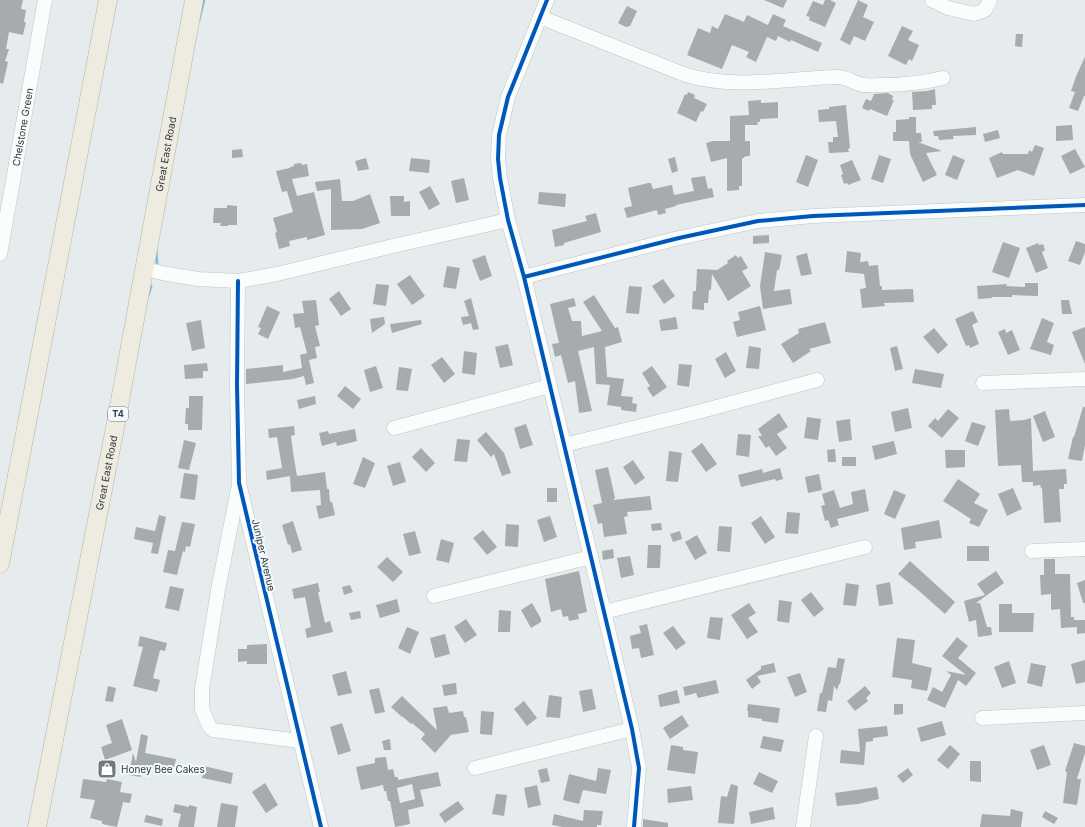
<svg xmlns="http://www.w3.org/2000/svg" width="1085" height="827" font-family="Inter,sans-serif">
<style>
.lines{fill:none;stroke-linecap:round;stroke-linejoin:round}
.stream{stroke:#80c3df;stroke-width:3}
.building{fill:#a6abad;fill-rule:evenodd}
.minor-casing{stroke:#c0c4c5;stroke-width:15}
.major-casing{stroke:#b4b3a0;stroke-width:19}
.minor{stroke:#fbfcfc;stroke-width:14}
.major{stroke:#eeece0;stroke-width:18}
.cycleway-casing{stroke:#f2fafe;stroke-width:6}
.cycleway{stroke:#0057b8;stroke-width:4}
.labels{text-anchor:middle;stroke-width:4;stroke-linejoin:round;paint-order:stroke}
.shield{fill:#f2fafe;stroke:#6e7376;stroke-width:1}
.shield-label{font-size:9px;font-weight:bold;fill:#35393b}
.street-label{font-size:10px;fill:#35393b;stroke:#f2fafe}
.poi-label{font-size:10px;fill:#35393b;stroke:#f2fafe;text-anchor:start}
</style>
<rect width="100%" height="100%" fill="#e6ecee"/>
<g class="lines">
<path class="stream" d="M199 20 204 0
M156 251 157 263
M148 296 151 286"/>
</g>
<path class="building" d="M0 0H23L21 9 26 10 24 22H26L23 35 9 32 6 49H9L5 61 8 62 3 84 0 83Z
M764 0H787L783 8Z
M825 0H830L836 3 825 27 809 20 810 17 806 16 813 1 823 5Z
M858 0 868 5 863 17 874 22 865 41 854 36 850 45 840 40Z
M627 6 637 11 630 26 626 27 618 23Z
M725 14 744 22 747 15 768 25 773 14 786 20 783 26 822 43 818 52 791 40 790 42 778 36 776 41 767 37 756 62 746 57 749 52 732 45 722 69 687 55 698 28 710 33 712 26 718 29Z
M902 26 913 31 908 40 919 45 912 61 909 59 906 65 888 56Z
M1016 34H1023L1022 47 1015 46Z
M1085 57V96H1084L1078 111 1069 108 1075 92 1071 91 1077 74Z
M935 89 936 105H932V109L913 110 912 92 927 91Z
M688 92 695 95 694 98 707 104 703 112 701 111 696 122 677 113 685 94 687 95Z
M888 93 893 96 892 100H894L887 116 870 109 869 111 862 108 866 99 871 101 874 94Z
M761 100V103L778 102V118L760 119V122H757L758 125H745V141H750V156H746L742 159V186H739V190L727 191V158L711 162 706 143 713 141H730V116L749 115 748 101Z
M846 105 850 148 848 149 849 152 829 153 828 142H833V137H838L836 121 819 122 818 110 829 109V107Z
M909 117H916V133H921L922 142H918L942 151 926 153 937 175 923 182 910 154 909 141H893V132H896V120L909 119Z
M1072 125 1073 140 1056 141V126Z
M976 127V135L953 136 954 139 939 140 938 136H934L933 131Z
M998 130 1000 138 985 142 983 134Z
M1035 145 1044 148 1034 176 1018 170 997 178 989 158 1002 152 1003 154H1028L1029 150 1032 152Z
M242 149 243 157 232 158V150Z
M1075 149 1085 167 1070 174 1061 156Z
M806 155 818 160 808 187 796 182Z
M879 155 891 159 883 183 871 179Z
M953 155 965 160 957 180 945 175Z
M675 157 678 171 672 173 668 159Z
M366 158 369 169 358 171 355 161Z
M411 158 430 160 429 173 409 171Z
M852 160 861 180 848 185 847 183 844 184 841 175 843 174 840 165Z
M301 163 302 165 307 164 309 176 292 179 297 196 314 192 325 235 307 240V237L289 241 290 246 279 249 275 233 277 232 273 218 293 212 287 191 282 192 276 171 290 168V167L294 166V164Z
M705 176 708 189 712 188 714 197 676 205V206L665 209 666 213 658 215 657 210 627 218 624 208 632 206 628 188 648 183H651L653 189 672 185 674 195 694 191 691 178Z
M464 178 469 200 456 203 451 181Z
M340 179 342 201H353L370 194 380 223 362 229 331 230V189L317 191 315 182Z
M430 186 440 204 429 210 419 192Z
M539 192 566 194 565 207 538 204Z
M390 196H404V202L410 201V216H391Z
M227 205 237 206V225H228V226H220L221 223H213L214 208H227Z
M596 213 601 232 564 243V245L555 247 552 230 587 221 585 216Z
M769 235V243L753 244V236Z
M1076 241 1085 244V252L1080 265 1068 261Z
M1003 242 1020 248 1009 278 992 272Z
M1038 243 1039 245 1043 244 1045 250 1042 252 1048 268 1036 273 1026 248Z
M847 251 861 253 860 262 868 261 869 266 878 265 880 286H882V290L913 289 914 302 884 303 885 306 862 308 860 289 866 288 864 274 845 272Z
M765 252 782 255 779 270H777L774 291 790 289 792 304 763 309 760 286Z
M807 253 812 274 801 276 796 256Z
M485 255 492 276 480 281 472 260Z
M736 255 738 258 741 256 748 268 742 271 751 286 728 301 712 274 711 290H709L708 303H704V310L692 309 693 291H696L697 269 717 270 728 263 727 261Z
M447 266 460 268 456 289 443 287Z
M410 275 425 296 412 305 397 284Z
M663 279 675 296 664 304 652 286Z
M1025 283H1038V296L1012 295V297H992V298L978 299 977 286 1007 284 1006 286 1025 287Z
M376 284 389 285 386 306 373 304Z
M629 286 642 287 639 314 626 313Z
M339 291 351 309 341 316 329 299Z
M594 295 615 328 618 327 622 342 605 347 607 377 624 379 621 396 633 397 632 403 637 404 636 412 621 410V407L607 405 610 385 596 384 594 347 578 351 592 411 579 413 575 381 568 383 561 355 555 357 552 344 559 343 550 304 574 298 576 306 568 308 572 321H581L582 336 602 331 583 302Z
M471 298 479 329 473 330 471 323 463 325 461 317 469 316 464 301Z
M316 300 319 325 315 326 320 346 315 347 317 358 309 360 314 383 306 385 304 376 293 379 246 384V369L283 365V372L302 368 300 355 307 353 300 327 295 328 293 314 304 313 302 301Z
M1061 300H1069L1072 314H1062Z
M267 306 280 312 268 339 258 334 261 328 258 327Z
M760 306 766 330 737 337 733 322 740 320 738 312Z
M973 311 978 322 972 325 979 344 970 348 969 345 966 346 955 319Z
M384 317 385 324 372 333 370 319Z
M676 317 678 329 661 331 659 320Z
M1042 318 1054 323 1047 342 1054 345 1051 355 1030 349Z
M201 320 205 348 192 351 186 323Z
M421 320 422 324 392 333 390 324Z
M825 322 831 343 809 349 811 351 793 363 781 344 799 333 798 329Z
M1085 327V364L1072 332Z
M934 328 948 345 938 354 923 337Z
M1005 329 1006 333 1012 330 1020 350 1008 355 998 332Z
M508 344 513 365 500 368 495 347Z
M749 346 761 348 759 369 746 368Z
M897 346 903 369 895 371 890 348Z
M464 351 477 353 475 375 462 373Z
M726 352 736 371 725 378 715 359Z
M442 357 455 374 444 383 431 365Z
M207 363 208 371H203V378L185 379 184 365Z
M679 364 692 365 689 387 677 385Z
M376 366 383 388 370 392 364 370Z
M652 366 667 387 653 397 647 388 650 386 642 373Z
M399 367 412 369 408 391 396 390Z
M915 369 944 374 941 388 912 383Z
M345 386 361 399 353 409 337 396Z
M189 396H203L202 430H188V424H185L186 408H189Z
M315 396 316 404 299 409 297 400Z
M1083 407H1085V445L1082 461 1068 459 1073 437H1074Z
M908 408 912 428 895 432 891 412Z
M948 409 959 418 942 438 928 426 935 418 938 421Z
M1009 409 1010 421 1024 420 1031 418 1033 471 1066 469 1067 484H1064V489H1059L1061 522 1044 523 1042 488H1041L1040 485 1033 486V482H1022L1021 465 998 466 995 410Z
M1045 411 1055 437 1043 442 1033 416Z
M779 413 788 427 777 434 787 448 776 456 769 446 766 448 758 436H762L758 429Z
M807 417 821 419 818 440 804 438Z
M850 419 852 440 839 442 836 421Z
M972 422 986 426 978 446 965 441Z
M526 424 533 445 520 449 514 428Z
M294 426 295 435 291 436 293 452 297 476 325 472 327 489H329L330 502H332L335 515 319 519 316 506 321 505 320 490 291 492 290 476 267 480 266 471 282 468 277 437 269 438 268 429Z
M355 429 357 441 337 446 336 442 322 446 319 433 328 431 329 434Z
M486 432 504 453 511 473 502 476 494 454 491 457 477 440Z
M738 434 751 435 749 457 736 455Z
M457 439 470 440 467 462 454 461Z
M184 440 196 443 189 470 178 468Z
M894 441 897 454 875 460 872 446Z
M702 443 717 464 706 472 691 451Z
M421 448 435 463 426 472 412 457Z
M835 449 836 462H828L827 450Z
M945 450H965V467L946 468Z
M669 451 682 453 678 482 666 481Z
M363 457 375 463 365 488 353 484Z
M842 457H856V466H842Z
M633 460 645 478 635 485 623 467Z
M400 462 406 482 393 486 387 466Z
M608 467 615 498 613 500 650 496 652 510 627 512 628 516 624 517 627 534 604 537 602 523 598 524 593 505 602 503 595 470Z
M780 468 783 479 776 481 775 479 741 487 738 475 762 469 763 473Z
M184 473 198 475 195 500 180 498Z
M819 474 822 490 808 493 805 477Z
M958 479 980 494 974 503 988 510 979 527 969 523 971 519 943 501Z
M547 488H557V502H547Z
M1013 488 1022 509 1007 516 998 494Z
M865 489 869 511 837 519 839 525 831 528 828 520 825 521 821 506 825 505 822 494 834 490 840 508 853 504 851 492Z
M894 490 906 495 895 519 884 514Z
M787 512 800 513 798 534 785 533Z
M159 515 166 517 158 554 151 553 153 543 134 539 136 527 155 531Z
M550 516 557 537 544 542 537 520Z
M761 516 775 537 765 544 751 523Z
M939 520 942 538 915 542 916 548 904 550 901 528Z
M293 521 302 550 292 553 290 544 288 545 282 525Z
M182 522 195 524 190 547 186 546 185 552 183 551 177 575 163 572 168 550 175 551Z
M661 523 662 530 652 531 651 524Z
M506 524 519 525 518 547 505 546Z
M719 526 732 527 730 552 717 551Z
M483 530 497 547 487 555 473 538Z
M415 531 421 553 409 556 403 534Z
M680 531 682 539 673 542 670 534Z
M697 535 707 553 695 560 685 542Z
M441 539 454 543 449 563 436 560Z
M648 545H661L660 568H647Z
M967 546H989V561H967Z
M613 549 614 558 603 560 602 551Z
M630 556 634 575 621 578 617 558Z
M387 557 403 572 393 582 377 567Z
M1044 559H1055V574H1070L1071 617H1074V620H1085V633L1077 634V627L1061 628 1060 609 1051 610V594L1041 595 1040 575H1044Z
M910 561 955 602 945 614 918 590 898 574Z
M579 571 587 612 578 614 579 619 569 621 568 616 563 617 561 609 551 612 545 579Z
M996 571 1004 583 976 603H980L987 627H991L992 635 978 637 976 620 969 622 964 601 985 595 977 584Z
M1085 580V603H1083L1077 583Z
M890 582 893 604 879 606 876 585Z
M318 583 320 592H318L325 623 330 621 333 632 307 638 305 629 311 627 305 597 294 599 292 589Z
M846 583 859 585 856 606 843 605Z
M350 585 353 592 344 595 342 587Z
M170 586 184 589 179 611 165 608Z
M811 592 824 609 814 617 801 600Z
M397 599 400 612 380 618 376 605Z
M779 600 792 602 789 623 777 621Z
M532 603 541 619V622L531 628 521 610Z
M749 603 756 613 748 618 758 632 747 639 731 615Z
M999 604H1012V613H1034L1033 632H999Z
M499 610 511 611 510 632H498Z
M360 611 361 618 351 620 349 613Z
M710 617 723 618 720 640 707 638Z
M466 619 477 635 465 643 454 627Z
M647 624 654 655 641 658 639 648 632 649 630 636 641 633 639 626Z
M673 626 686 643 676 650 663 633Z
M407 627 419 632 410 654 398 648Z
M445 634 450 654 435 658 430 638Z
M140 636 167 643 165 651 160 650 153 678 160 680 157 692 133 686 143 647 138 646Z
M957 637 968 646 958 658 976 673 966 686 958 680 945 708 927 700 933 687 942 692 951 675 946 671 966 675 942 656Z
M897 638 915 640 912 663 932 668 927 691 911 688 912 680 892 677Z
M267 644V664H247V661L238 662V649H247V645Z
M838 658 845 659 840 684H839L837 690 834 686 832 701 828 700 826 712 817 711 820 693H822L828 667 836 668Z
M1085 660V682L1076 684 1071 664Z
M1009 661 1016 683 1002 688 994 667Z
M774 663 776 672 757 676 761 682 752 689 746 680 761 669V666Z
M1031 663 1046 666 1042 687 1027 683Z
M346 671 352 693 338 696 332 675Z
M800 673 807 692 795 697 787 677Z
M716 680 719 693 698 698 696 693 685 696 683 687Z
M456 683 457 694 444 696 442 685Z
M108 686 116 688 113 702 105 701Z
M865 686 871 693 866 698 868 701 855 711 847 701Z
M379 688 385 712 375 714 369 690Z
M592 689 596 709 583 712 579 691Z
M677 690 680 703 660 707 658 695Z
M549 695 562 697 560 718 546 717Z
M402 696 437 730 433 708 447 706 449 713 463 711 464 717H466L469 732 451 735 435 753 421 739 425 734 412 723 411 724 402 716V717L391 707Z
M524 701 537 718 527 726 514 709Z
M748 704 780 708 778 723 762 721V719L748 717V711H747Z
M894 704H903V714L894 715Z
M481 711 494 712 492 735 480 734Z
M682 715 689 726 670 739 663 728Z
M122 719 132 750 105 760 101 747 112 743 106 725Z
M942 721 946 735 921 742 917 728Z
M342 723 351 751 338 755 330 727Z
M887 726 888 736 873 738V741L866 742 864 765 840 763 841 750 860 752 858 729Z
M141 734 148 736 145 753 176 759 173 772 137 765 141 777 129 775 133 753 136 762Z
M763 736 784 740 781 752 760 748Z
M390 739 391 750H384L382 741Z
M1074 743 1085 746V753L1077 779H1081L1077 805 1063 803 1067 772 1065 771Z
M671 745 683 747V750L698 752 695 774 667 770Z
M950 745 960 754 948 769 937 760Z
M1044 745 1051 765 1037 770 1030 750Z
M386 757 388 770 393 769 395 777H398V780L438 772 441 786 420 790 424 806 408 810 410 824 395 827 390 801H388L386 791H384L383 785 361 790 356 767 375 763V758ZM412 784 415 799 400 803 397 788Z
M970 761H981V782L970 781Z
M204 766 233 773 231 784 202 778Z
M547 768 550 781 541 783 538 770Z
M598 768 611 770 606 794 583 790 579 804 563 800 569 774 596 781Z
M908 768 913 775 903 783 897 776Z
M759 772 778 781 772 793 753 784Z
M83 779 106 782 107 779 122 782 120 792 132 794 130 803 123 802 117 827 102 824V821L90 818 95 800 80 798Z
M265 783 278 805 266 813 252 792Z
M731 784 738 786 734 824 718 823 721 796 727 797Z
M537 785 541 805 528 808 524 788Z
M691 786 693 800 668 803 667 789Z
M877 787 879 799 858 804 837 806 835 793Z
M496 794 507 795 504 816 492 814Z
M458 801 464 809 445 823 439 814Z
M221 803 238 806 235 827H217Z
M175 804 189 807V805L197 807 194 827H178L181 814 173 812Z
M773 807 775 819 751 824 749 812Z
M1011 809 1023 812 1021 827H980L982 814 1010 816Z
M584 810 603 811 601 825H597V827H563L552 825 554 814 583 821Z
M1045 811 1058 818 1054 824 1042 817Z
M146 815 163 819 162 826 144 822Z
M643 819 668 823V827H643Z"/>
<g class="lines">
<g class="minor-casing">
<g id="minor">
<path d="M547 0 508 97 499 135 498 159 500 178 508 220 524 277 632 729 639 768 634 827"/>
<path d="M932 0 948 8 974 14 985 10 990 0"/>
<path d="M540 17 686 75C736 90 787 78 838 77 847 77 855 84 864 85 870 86 876 85 882 85 903 85 922 83 943 78"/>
<path id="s1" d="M0 254 45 0"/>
<path d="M144 269 167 274 198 279 238 281 277 274 393 246 508 220"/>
<path d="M524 277 679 238 758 221 813 216 1085 205"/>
<path d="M238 281 237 385 239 483 321 827"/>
<path d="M983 383 1085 379"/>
<path d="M394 428 550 386"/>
<path d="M564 445 694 413 817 380"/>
<path d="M238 489 218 590 202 689V709L209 726 213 730 300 741"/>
<path d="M1032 551 1085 549"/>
<path d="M434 596 591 557"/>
<path d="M604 612 865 547"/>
<path d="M982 718 1085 713"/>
<path d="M475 768 632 729"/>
<path d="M803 827 816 736"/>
</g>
</g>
<g class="major-casing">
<g id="major">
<path d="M0 564 108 0"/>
<path id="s2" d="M37 827 114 433 194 0"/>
</g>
</g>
<use href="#minor" class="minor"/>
<use href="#major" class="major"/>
<g class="cycleway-casing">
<path id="cycleway" d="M547 0 508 97 499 135 498 159 500 178 508 220 524 277 632 729 639 768 634 827
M524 277 679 238 758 221 813 216 1085 205
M238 281 237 385 239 483 321 827"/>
</g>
<use href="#cycleway" class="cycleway"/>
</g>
<defs>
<g id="shop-square" transform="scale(1)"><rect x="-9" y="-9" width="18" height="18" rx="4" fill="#73787a" stroke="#f2fafe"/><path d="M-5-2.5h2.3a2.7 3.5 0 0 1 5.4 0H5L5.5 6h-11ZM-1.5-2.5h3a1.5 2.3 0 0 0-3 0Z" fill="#fff"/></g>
</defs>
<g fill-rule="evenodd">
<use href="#shop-square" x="107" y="769"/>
</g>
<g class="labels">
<rect class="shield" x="108" y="407" width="20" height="14" rx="3"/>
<g class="shield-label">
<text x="118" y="417">T4</text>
</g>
<g class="street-label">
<text dy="4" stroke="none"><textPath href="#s1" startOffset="129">Chelstone Green</textPath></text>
<text dy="4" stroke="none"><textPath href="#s2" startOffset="685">Great East Road</textPath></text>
<text dy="4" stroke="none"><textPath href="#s2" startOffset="361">Great East Road</textPath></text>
<text transform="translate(264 555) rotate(77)" y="4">Juniper Avenue</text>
</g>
<g class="poi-label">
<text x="121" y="773">Honey Bee Cakes</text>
</g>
</g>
</svg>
